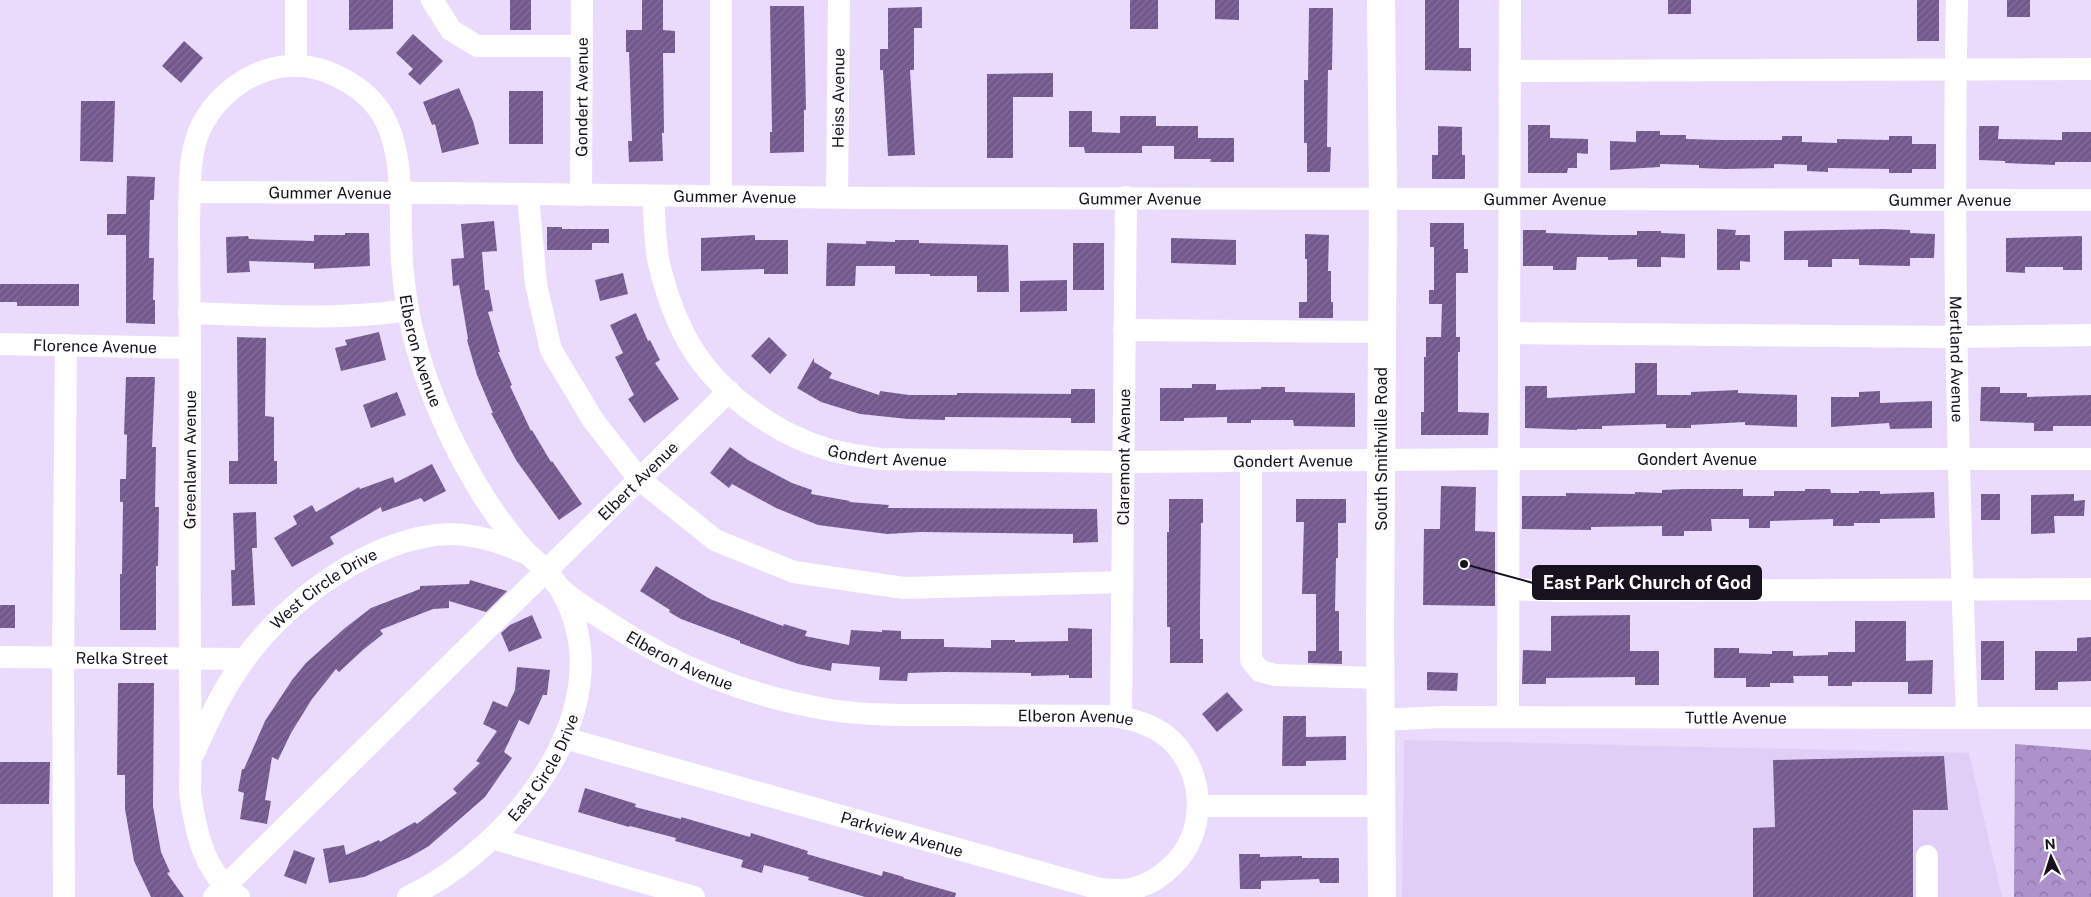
<svg xmlns="http://www.w3.org/2000/svg" width="2091" height="897" font-family="'Public Sans',sans-serif">
<style>
.built{fill:#e1cef6}
.forest{fill:url(#forest-crowns)}
.building{fill:url(#building-hatch)}
.lines{fill:none;stroke-linecap:round;stroke-linejoin:round}
.minor{stroke:#fff;stroke-width:22}
.major{stroke:#fff;stroke-width:28}
.labels{text-anchor:middle;stroke-width:4.5;stroke-linejoin:round;paint-order:stroke}
.street-label{font-size:16px;fill:#17121d;stroke:#fff}
.leader{fill:none;stroke:#17121d;stroke-width:2}
.callout-dot{fill:#17121d;stroke:#fff;stroke-width:2}
.callout{fill:#17121d;stroke:#17121d;stroke-width:2}
.callout-label{font-size:18px;text-anchor:middle;font-weight:bold;fill:#fff}
</style>
<defs>
<pattern id="forest-crowns" width="20" height="18" patternUnits="userSpaceOnUse" patternTransform="scale(1.25)"><rect width="20" height="18" fill="#ac91ca"/><path d="M2 6a3 3 0 1 1 6 0M12 15a3 3 0 1 1 6 0" fill="none" stroke="#8b75a3"/></pattern>
<pattern id="building-hatch" width="6" height="6" patternUnits="userSpaceOnUse" patternTransform="scale(1.25)"><rect width="6" height="6" fill="#73588e"/><path d="M-1 1l2-2M0 6l6-6M5 7l2-2" fill="none" stroke="#847099"/></pattern>
</defs>
<rect width="100%" height="100%" fill="#eadbfc"/>
<path class="built" d="M1404 740 1969 753 2002 897H1402Z"/>
<path class="forest" d="M2015 744 2091 750V897H2014Z"/>
<path class="building" d="M349 0H393V29L349 30Z
M510 0H531V30H510Z
M642 0H663V30L675 31V53H663L664 133H662L663 161 629 162 628 141H632L629 52H626V30H642Z
M1130 0H1158V29H1130Z
M1215 0H1239V20L1215 19Z
M1425 0H1459V48H1471V71L1425 70Z
M1668 0H1691V14H1668Z
M1917 0H1939V41H1917Z
M2007 0H2030V17H2007Z
M770 6H804L806 110H804V152L770 153V132H772Z
M922 7V28H914V70H910L915 155 888 156 883 70H880V49H888V8Z
M1309 8H1333L1332 70H1328L1327 147H1331L1330 172H1307V143H1304V80H1308Z
M413 34 443 61 420 85 408 74 413 69 396 53Z
M184 41 203 58 181 83 162 66Z
M1053 73V97H1013V158H987V74Z
M459 88 473 121 479 144 442 153 435 124 432 125 423 102Z
M509 91H543V144H509Z
M81 101H115L113 162 80 161Z
M1069 111H1092V132L1120 133V116H1156V126H1198V138H1234V162H1210L1211 159H1174V146H1142V153H1085L1084 147H1069Z
M1528 125H1550V138L1588 139V154L1577 153V168H1568L1567 173H1528Z
M1438 126 1462 127V155H1465V179H1432V155H1438Z
M1979 126H1999L1998 139 2062 140V132H2091V162H2055V165L2005 163V161L1979 160Z
M1636 131H1660V135H1686V139L1720 140H1782V136H1802V142L1837 143V139L1889 140V136H1912V144H1936V169H1912V173H1889V169L1828 168V172L1807 171V165L1774 164V168L1725 169 1699 168V165L1660 164V167L1610 170V141L1636 142Z
M127 176 155 177 154 200H150L149 258H154L153 300H155V324L126 323V235H107V214H126Z
M494 221 497 251 482 252 485 290H489L493 311 488 312 500 352H498L512 385 510 386 531 431 532 430 551 462 552 461 582 504 559 520 516 460 491 413H493L477 375 467 340 468 339 459 285 453 286 451 259 464 258 461 224Z
M1430 223H1464V249H1468V273H1456V337H1460V352H1458V412L1489 413 1488 435H1421V412H1424V357H1426V337H1441L1442 304H1429V290H1434V247H1430Z
M547 227H562V229H609V243H592V250H547Z
M1717 229 1736 230 1735 235H1750V262L1740 261V270H1717Z
M1883 229 1910 230V233L1935 234 1934 258H1910V266L1859 265V259H1832V267H1808V260H1784V231Z
M1523 230H1546V233L1607 235H1637V231H1661V233L1685 234V258L1661 257V267H1637V259L1608 260V257H1577L1576 270H1553V266H1523Z
M345 233H369L370 266 314 269V263L249 261 250 272 227 273 226 237 248 236 249 239 314 241V235H345Z
M1305 234 1329 235 1328 271H1331V302H1333V318H1299V302H1307V259H1305Z
M755 235V240H788V274H764V269L701 271V238Z
M2082 236V270H2063V267H2025V273L2006 272V238Z
M1171 238 1236 240V265L1171 263Z
M895 240H919V243L1008 245 1009 292H977V276H930V274H895V266H856L855 286H826L827 243 866 244V241L895 242Z
M1073 243H1104V290H1073Z
M623 273 628 294 600 301 595 280Z
M1067 280V311L1020 312V281Z
M0 284H79V306H17V302H0Z
M636 313 648 341 650 340 660 360 655 363 679 399 644 423 628 399 634 395 615 357 623 353 610 325Z
M379 332 386 360 341 371 335 348 347 345 345 340Z
M237 337 266 338 265 416 274 417V461H277V484H229V461H238Z
M769 337 787 355 770 374 751 356Z
M814 358V362L832 373 829 378 879 395 880 391 909 395H957V393L1071 394V389H1095V423H1071V418L945 417V420L908 419 860 414 821 402 797 388Z
M1635 363H1657V395H1691V392L1738 390V393L1797 395V427L1745 425V422L1691 425V428H1666V424L1602 426V429H1577V430L1525 428V386H1547V398L1635 393Z
M126 377H155L152 447H156L155 507H159L158 566H156V630H120V574H122L123 502H120V479H126L127 435 124 434Z
M1192 384H1216V390L1261 389V387H1285V392L1355 393V427L1294 426 1293 420H1251V423H1227V417L1184 418V421H1160V388H1192Z
M1981 387H2000V393H2027V397L2091 395V426H2053V431H2034V423L1980 421Z
M1880 391V403L1932 401V428L1890 429 1889 423 1831 427V397H1859V392Z
M397 392 406 415 371 428 363 405Z
M730 447 748 460 792 483 812 490 811 494 850 501 849 502 889 505 888 508 1097 509 1098 542 1073 543V534L920 532 887 534 818 525 776 508 732 484 729 488 710 473Z
M432 464 446 491 424 502 421 498 382 512 381 507 330 537 334 544 292 567 274 538 297 524 293 516 312 505 316 512 359 487 360 489 393 477 395 483Z
M1441 486 1476 487 1475 531 1495 532V606L1423 605 1424 529H1440Z
M1684 489H1743V496H1774V491H1805V489H1830L1831 493H1859V491H1880V494L1934 492 1935 518 1880 519V523H1854V526H1833V519L1770 521V528H1749V519H1711L1712 531H1684V536H1662V526L1591 527V530L1522 529V496H1566V493L1635 494V492L1662 493V490Z
M1981 494H2000V520H1981Z
M2074 494V501L2085 500 2084 516H2054L2055 533 2031 534V495Z
M1169 499H1203V523H1201L1200 607V639H1203V663H1170V627H1167V532H1169Z
M1296 499H1346V523H1338V558H1336L1335 611H1339V651H1342V664L1308 663V651H1316V594H1302L1304 522H1296Z
M256 512 257 548H252L255 605 232 606 231 570H235L233 513Z
M656 566 710 599 783 626 784 624 807 631 805 636 849 645 851 630 882 632V630L901 631V639H944V647L991 648V640H1015V642L1068 641V628L1092 629V678H1069V675L1031 676V673L944 672 908 673 907 681 879 680 880 667 832 663 831 671 798 664 740 643V641L681 619 669 612 670 610 640 591Z
M470 580 507 591 486 612 449 601V608L433 609 380 630 383 634 363 650 339 672 336 669 312 699 291 733 278 760 272 757 265 800 271 801 267 824 240 819 244 793 238 791 242 769H244L265 721 292 680 306 663 345 628 371 608 420 589V586L469 584Z
M0 605H15V628H0Z
M532 615 542 638 509 652 501 633 510 625Z
M1630 615V651H1659V685H1635V677L1546 678V684H1522L1523 650 1551 651V616Z
M1855 621H1906V661L1933 660 1932 694H1908V682H1852V686H1828V676H1793L1794 683H1770V687H1746V678H1714V648H1739V653L1772 654V651H1793V656L1828 655V652H1855Z
M2091 637V681L2058 682V690H2035V651H2077V638Z
M1981 641H2004V680H1981Z
M517 667 550 670 547 695H543L529 725 519 720 504 752 512 758 485 797 429 846 410 857 364 877 329 883 323 849 344 845 346 855 379 840 380 842 415 822 417 824 457 793 453 789 480 763 476 761 497 731 483 724 493 701 507 707 515 690Z
M1427 672 1458 673 1457 691 1427 690Z
M118 683H154L153 806 161 852 170 872 167 873 184 897H151L134 861 125 809V775H117Z
M1227 692 1243 710 1217 732 1202 714Z
M1283 716H1306V737L1346 736V760L1306 761V766H1282Z
M1944 756 1948 810H1913V897H1753V828L1775 827 1773 760Z
M0 762H50L49 804H0Z
M585 788 636 804 635 807 681 819V817L750 837 751 833 808 851 807 854 882 876 883 871 904 877 903 878 956 893 955 897H865L808 880 809 877 764 865 762 873 741 867 743 860 675 841 676 838 630 826 629 827 578 812Z
M294 850 315 858 306 884 284 876Z
M1239 854H1260V857L1302 856V858H1339V883H1320L1319 879 1261 881V889H1240Z"/>
<g class="lines">
<g class="minor">
<path d="M432 0 451 30 477 46H582"/>
<path id="s1" d="M1957 0C1952 239 1958 478 1967 717"/>
<path d="M296 65V0"/>
<path d="M1510 71 2091 69"/>
<path id="s2" d="M190 192 445 193 864 198 2091 200"/>
<path d="M528 194 536 284 551 350 593 420 639 479 715 540 794 572 904 588 1122 582"/>
<path id="s3" d="M581 195 582 0"/>
<path id="s4" d="M653 196C655 220 654 244 660 268 667 295 676 321 690 345 718 392 772 432 824 448 842 454 861 456 880 459L1124 462 1508 459H2091"/>
<path d="M721 196V0"/>
<path id="s5" d="M837 197 839 0"/>
<path d="M189 313C262 315 335 321 408 310"/>
<path d="M1124 330 1382 332"/>
<path d="M1509 333 1957 337 2091 335"/>
<path id="s6" d="M0 344 190 348"/>
<path d="M1251 462V660L1260 671 1275 675 1380 678"/>
<path d="M1508 589 1562 591 2091 589"/>
<path id="s7" d="M0 657 245 659"/>
<path id="s8" d="M1121 717 1126 197"/>
<path d="M1508 717 1510 0"/>
<path id="s9" d="M1381 720 1442 717 2091 718"/>
<path id="s10" d="M194 753C208 720 223 689 244 660 287 600 373 537 449 534 476 534 501 542 525 553"/>
<path d="M1198 806H1383"/>
<path d="M492 838 694 897"/>
<path d="M64 897 63 658 66 345"/>
<path id="s11" d="M214 897 729 391"/>
<path id="s12" d="M239 897C204 874 196 833 190 793 191 747 190 700 190 653 189 553 190 453 190 353 190 310 189 266 189 223 190 194 188 161 198 134 213 97 250 68 290 66 321 64 359 83 377 107 407 145 399 215 402 262 404 289 408 316 415 341 433 410 477 500 526 552 533 559 541 565 548 573 552 578 556 584 560 588 574 602 593 612 609 623 680 669 747 696 831 710 871 716 911 715 951 715 1004 715 1058 716 1111 716 1133 718 1157 726 1173 742 1205 775 1207 832 1173 865 1161 877 1147 886 1131 889 1120 891 1110 890 1100 889L564 738"/>
<path id="s13" d="M408 897C510 849 627 707 562 592"/>
<path d="M1927 897V856"/>
</g>
<path class="major" d="M1381 0 1383 199 1380 626 1382 897"/>
</g>
<g class="labels">
<g class="street-label">
<text dy="6" stroke="none"><textPath href="#s3" startOffset="98">Gondert Avenue</textPath></text>
<text dy="6" stroke="none"><textPath href="#s5" startOffset="99">Heiss Avenue</textPath></text>
<text dy="6" stroke="none"><textPath href="#s2" startOffset="140">Gummer Avenue</textPath></text>
<text dy="6" stroke="none"><textPath href="#s2" startOffset="545">Gummer Avenue</textPath></text>
<text dy="6" stroke="none"><textPath href="#s2" startOffset="950">Gummer Avenue</textPath></text>
<text dy="6" stroke="none"><textPath href="#s2" startOffset="1355">Gummer Avenue</textPath></text>
<text dy="6" stroke="none"><textPath href="#s2" startOffset="1760">Gummer Avenue</textPath></text>
<text dy="6" stroke="none"><textPath href="#s6" startOffset="95">Florence Avenue</textPath></text>
<text dy="6" stroke="none"><textPath href="#s12" startOffset="1249">Elberon Avenue</textPath></text>
<text dy="6" stroke="none"><textPath href="#s1" startOffset="359">Mertland Avenue</textPath></text>
<text transform="translate(1381 449) rotate(-90)" y="6">South Smithville Road</text>
<text dy="6" stroke="none"><textPath href="#s4" startOffset="392">Gondert Avenue</textPath></text>
<text dy="6" stroke="none"><textPath href="#s8" startOffset="260">Claremont Avenue</textPath></text>
<text dy="6" stroke="none"><textPath href="#s12" startOffset="452">Greenlawn Avenue</textPath></text>
<text dy="6" stroke="none"><textPath href="#s4" startOffset="1202">Gondert Avenue</textPath></text>
<text dy="6" stroke="none"><textPath href="#s4" startOffset="798">Gondert Avenue</textPath></text>
<text dy="6" stroke="none"><textPath href="#s11" startOffset="594">Elbert Avenue</textPath></text>
<text dy="6" stroke="none"><textPath href="#s10" startOffset="214">West Circle Drive</textPath></text>
<text dy="6" stroke="none"><textPath href="#s7" startOffset="122">Relka Street</textPath></text>
<text dy="6" stroke="none"><textPath href="#s12" startOffset="1669">Elberon Avenue</textPath></text>
<text dy="6" stroke="none"><textPath href="#s9" startOffset="355">Tuttle Avenue</textPath></text>
<text dy="6" stroke="none"><textPath href="#s12" startOffset="2074">Elberon Avenue</textPath></text>
<text dy="6" stroke="none"><textPath href="#s13" startOffset="191">East Circle Drive</textPath></text>
<text transform="translate(902 834) rotate(16)" y="6">Parkview Avenue</text>
</g>
</g>
<path class="leader" d="M1464 564L1533 583"/>
<circle class="callout-dot" cx="1464" cy="564" r="5"/>
<rect class="callout" x="1533" y="566" width="228" height="33" rx="5"/>
<g class="callout-label">
<text x="1647" y="589">East Park Church of God</text>
</g>
<g transform="translate(2051 857) rotate(356)" stroke="#ffffff" stroke-width="4" paint-order="stroke">
<path d="M0-4L9 19L0 12L-9 19Z" fill="#17121d"/>
<text y="-8" font-size="14" font-weight="bold" text-anchor="middle" fill="#17121d">N</text>
</g>
</svg>
